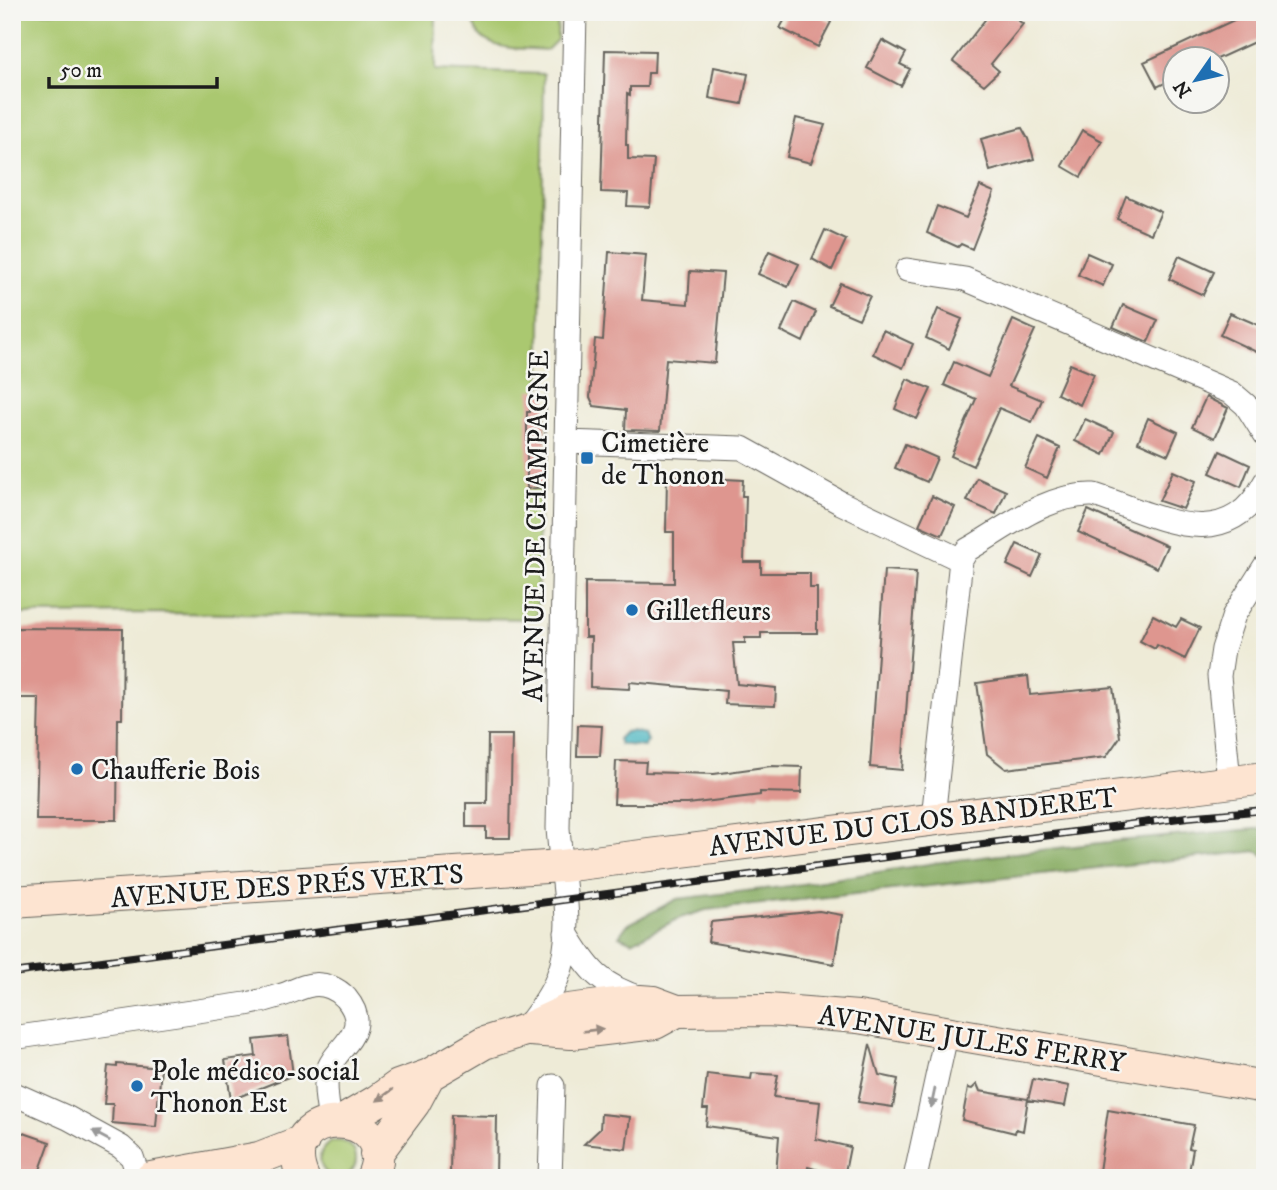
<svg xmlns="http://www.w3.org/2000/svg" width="1277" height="1190" font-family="'IM FELL DW Pica',serif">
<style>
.green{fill:#aac86f;stroke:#637246;stroke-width:2}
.forest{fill:#87ac62;stroke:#52643f;stroke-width:2}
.water{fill:#45b4bf;stroke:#30686e;stroke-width:2}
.building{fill:#de968f}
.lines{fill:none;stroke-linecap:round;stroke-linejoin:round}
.street-casing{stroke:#66645d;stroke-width:25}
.secondary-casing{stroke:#66645d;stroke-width:34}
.street{stroke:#fff;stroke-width:23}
.secondary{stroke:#fde4d1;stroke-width:32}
.rail-casing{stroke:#1c1c1c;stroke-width:8}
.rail{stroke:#f6f6f2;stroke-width:5;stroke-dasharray:16;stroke-linecap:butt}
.oneway{fill:#988a80}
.oneway2{fill:#999}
.poi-dot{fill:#1f6fb2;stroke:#f6f6f2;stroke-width:2.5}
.labels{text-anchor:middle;stroke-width:5;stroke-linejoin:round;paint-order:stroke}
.poi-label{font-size:28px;fill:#1c1c1c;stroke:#f6f6f2;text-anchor:start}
.street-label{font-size:28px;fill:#1c1c1c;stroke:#f6f6f2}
</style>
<rect width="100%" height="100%" fill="#f6f6f2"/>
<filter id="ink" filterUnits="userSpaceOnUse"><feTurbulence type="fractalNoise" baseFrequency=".0143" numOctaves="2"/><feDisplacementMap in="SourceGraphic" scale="14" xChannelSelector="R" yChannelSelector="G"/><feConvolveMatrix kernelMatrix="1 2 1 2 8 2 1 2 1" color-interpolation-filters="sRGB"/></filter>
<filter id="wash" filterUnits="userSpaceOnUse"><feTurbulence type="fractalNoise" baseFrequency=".00686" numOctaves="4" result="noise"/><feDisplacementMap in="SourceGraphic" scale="28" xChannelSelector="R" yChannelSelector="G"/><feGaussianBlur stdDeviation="1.57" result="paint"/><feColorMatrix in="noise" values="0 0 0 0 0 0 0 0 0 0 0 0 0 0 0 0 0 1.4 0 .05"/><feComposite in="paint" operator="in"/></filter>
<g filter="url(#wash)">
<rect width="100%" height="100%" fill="#eeebd7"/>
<path class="green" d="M12 12H436L435 70 544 74 540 411 546 412V440L539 441V460H546L544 491H539L537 618 531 619 176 613 12 614Z
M472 12H558L557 40 547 50C516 47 473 54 472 12Z
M320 1159a18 18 0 1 1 36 0a18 18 0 1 1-36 0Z"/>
<path class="forest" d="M1265 828V856L1257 851 706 910 680 918 632 942 619 936 627 925 677 899 790 886 941 862 1117 841Z"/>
<path class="water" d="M631 731 645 734 648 741 644 747 620 744 618 739 625 732Z"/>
<g id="blocks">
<path class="building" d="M789 12H815L831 22 818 47 780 28Z
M991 12H1007L1023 24 991 64 999 71 984 85 953 61Z
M1251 12H1265V37L1215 60H1175V78L1157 87 1144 62Z
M882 40 906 53 900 64 910 69 901 86 867 68Z
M605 50 655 51 654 73H648L647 87H630V95L627 94 626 145H628V159L654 160 650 207 627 206 628 193 601 192Z
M714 67 748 74 742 104 709 98Z
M796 118 825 125 811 163 787 157Z
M1022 128 1028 139 1034 159 990 171 981 139Z
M1082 130 1102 141 1081 177 1062 166Z
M980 186 994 192 972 249 961 244 958 247 927 233 937 206 966 218Z
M1126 196 1161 212 1151 234 1117 219Z
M825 230 846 240 832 270 812 259Z
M769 251 799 264 788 287 758 274Z
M609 252 646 255 642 300 688 304 690 271 723 273 715 363 666 359 660 431 625 430 626 410 594 406 590 397 595 339 603 340Z
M1087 253 1112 264 1103 286 1078 275Z
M1179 256 1214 272 1203 295 1169 279Z
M840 283 870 296 859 319 829 306Z
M794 302 816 312 803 342 781 331Z
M1123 305 1158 320 1148 342 1113 327Z
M938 309 962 319 949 349 926 338Z
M1230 313 1265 328V356L1220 335Z
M1013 320 1035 330 1009 386 1042 400 1032 422 999 408 973 466 951 456 976 399 944 385 954 362 988 377Z
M883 330 913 344 903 368 873 354Z
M1070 364 1094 374 1080 405 1057 394Z
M907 379 931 389 917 419 895 409Z
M530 390H546L545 487 527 489V412H530Z
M1206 397 1228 408 1215 438 1192 427Z
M1148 418 1178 432 1168 455 1138 442Z
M1085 419 1114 432 1104 455 1075 441Z
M1039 438 1060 448 1047 478 1025 468Z
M905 444 937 458 927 482 895 468Z
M1220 451 1250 465 1241 487 1210 473Z
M1173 471 1196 481 1183 509 1159 501Z
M667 476 743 480 742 496H746L744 562H761V573H810V588H817V633H761V638H745V643H733L737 684 776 688 775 706 725 704 726 691 630 682 629 689 590 687 591 637H585V582L674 583V532H666Z
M977 478 1006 491 996 514 967 501Z
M932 496 955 507 942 535 919 525Z
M1088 510 1167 546 1157 568 1078 532Z
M1017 544 1042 555 1032 577 1007 565Z
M884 570 916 572 902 770 870 767Z
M1153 615 1176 627 1181 619 1200 628 1185 659 1157 645 1155 649 1140 641Z
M12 628 123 629 122 719H118L117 820H36L39 698H12Z
M1028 676 1030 695 1113 687 1120 737 1106 757 1006 769 987 754 977 683Z
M578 725 602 726 600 756H577Z
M488 735H512L510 838H486V827H466V803H487Z
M616 761 646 762 645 772 714 774 771 766 802 767 801 793 760 792V795L688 804H614Z
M819 911 842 915 834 964 708 942 711 922Z
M288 1036 293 1075 231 1100 225 1060 256 1056 254 1040Z
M870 1044 879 1075 898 1079 893 1107 858 1102Z
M117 1064 161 1068 156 1127 112 1123 113 1104H104L108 1066 117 1067Z
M752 1073 778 1075 774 1097 820 1102 816 1139 850 1147 844 1177 808 1167 806 1178 776 1175 779 1136 706 1126 708 1109H703L707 1074 751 1079Z
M1033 1079 1069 1086 1065 1106 1028 1100Z
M977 1084 980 1091 1028 1099 1023 1131 1016 1129 1015 1133 962 1120 968 1088 972 1089Z
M1108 1110 1194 1125 1189 1148 1193 1149 1188 1178H1098Z
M601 1114 630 1117 626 1149 584 1144 600 1129Z
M451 1115 497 1116 496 1178H450Z
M21 1132 50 1142 37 1178H12V1157Z"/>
</g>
</g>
<g filter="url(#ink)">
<use href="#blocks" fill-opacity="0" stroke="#66645d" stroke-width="2"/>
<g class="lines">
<g class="street-casing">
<path id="street" d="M907 270 965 279 1232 393 1246 405 1265 435
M566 442 742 448 841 503 961 560
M1229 781 1219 676 1223 649 1234 615 1265 566
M933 818 961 560 967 550C1006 528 1047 493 1094 495 1155 514 1225 559 1265 482
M566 933C588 970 601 986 643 999
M525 1030C536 1014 550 998 557 979 577 931 561 877 558 828L575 12
M12 1038 246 1004C258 1002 270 999 282 995 292 992 302 986 312 985 325 983 338 989 346 998 375 1033 333 1047 327 1073 324 1089 328 1106 330 1121
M12 1093 68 1118 121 1147 132 1157 139 1178
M550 1178 553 1086
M915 1178 947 1031"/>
</g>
<g class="secondary-casing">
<path id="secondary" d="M12 902 562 866 1265 778
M530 1030 571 1033 655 1023 677 1011
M343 1121 377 1101 398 1086 429 1075 484 1043 525 1030 568 1010 640 1001 653 1002 677 1011 768 1010 858 1017 1265 1087
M376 1154 414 1103 429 1075
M151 1178 259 1158 303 1141
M303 1178C271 1103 405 1105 372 1178"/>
</g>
<use href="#street" class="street"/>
<use href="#secondary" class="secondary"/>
<g class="rail-casing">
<path id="rail" d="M12 973 1187 817 1265 810"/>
</g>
<use href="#rail" class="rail"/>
</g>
<defs><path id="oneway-solid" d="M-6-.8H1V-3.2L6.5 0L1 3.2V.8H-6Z" transform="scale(1.75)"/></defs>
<g class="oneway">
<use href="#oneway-solid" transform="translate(593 1030) rotate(-7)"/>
<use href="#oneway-solid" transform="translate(385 1095) rotate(144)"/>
</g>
<g class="oneway2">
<use href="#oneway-solid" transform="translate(933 1098) rotate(102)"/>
<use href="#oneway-solid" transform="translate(101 1136) rotate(-152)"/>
</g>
</g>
<g class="poi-dot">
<rect x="580" y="451" width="14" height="14" rx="3.5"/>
<circle cx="632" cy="610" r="7"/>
<circle cx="77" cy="769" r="7"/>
<circle cx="137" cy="1086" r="7"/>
</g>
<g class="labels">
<g class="poi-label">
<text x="601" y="452">Cimetière<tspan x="601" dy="32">de Thonon</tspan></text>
<text x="646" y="620">Gilletfleurs</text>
<text x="91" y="779">Chaufferie Bois</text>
<text x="151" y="1080">Pole médico-social<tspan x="151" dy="32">Thonon Est</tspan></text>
</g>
<g class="street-label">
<text transform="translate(535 526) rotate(-89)" y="10">AVENUE DE CHAMPAGNE</text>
<text transform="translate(913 821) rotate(-7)" y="10">AVENUE DU CLOS BANDERET</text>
<text transform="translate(287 885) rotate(-4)" y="10">AVENUE DES PRÉS VERTS</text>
<text transform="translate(972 1038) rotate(9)" y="10">AVENUE JULES FERRY</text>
</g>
</g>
<rect width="1277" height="1190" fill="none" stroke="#f6f6f2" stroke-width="42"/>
<g transform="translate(1196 80) rotate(236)"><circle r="33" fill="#f6f6f2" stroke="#9f9f9c" stroke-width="2"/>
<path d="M0-5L12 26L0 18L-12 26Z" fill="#1f6fb2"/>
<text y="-10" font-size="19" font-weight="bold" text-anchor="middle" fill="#1c1c1c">N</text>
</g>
<path d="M49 77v10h168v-10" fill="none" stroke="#1c1c1c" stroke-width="3.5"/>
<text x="60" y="77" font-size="21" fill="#1c1c1c" stroke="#f6f6f2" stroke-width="5" paint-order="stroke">50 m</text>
</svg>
